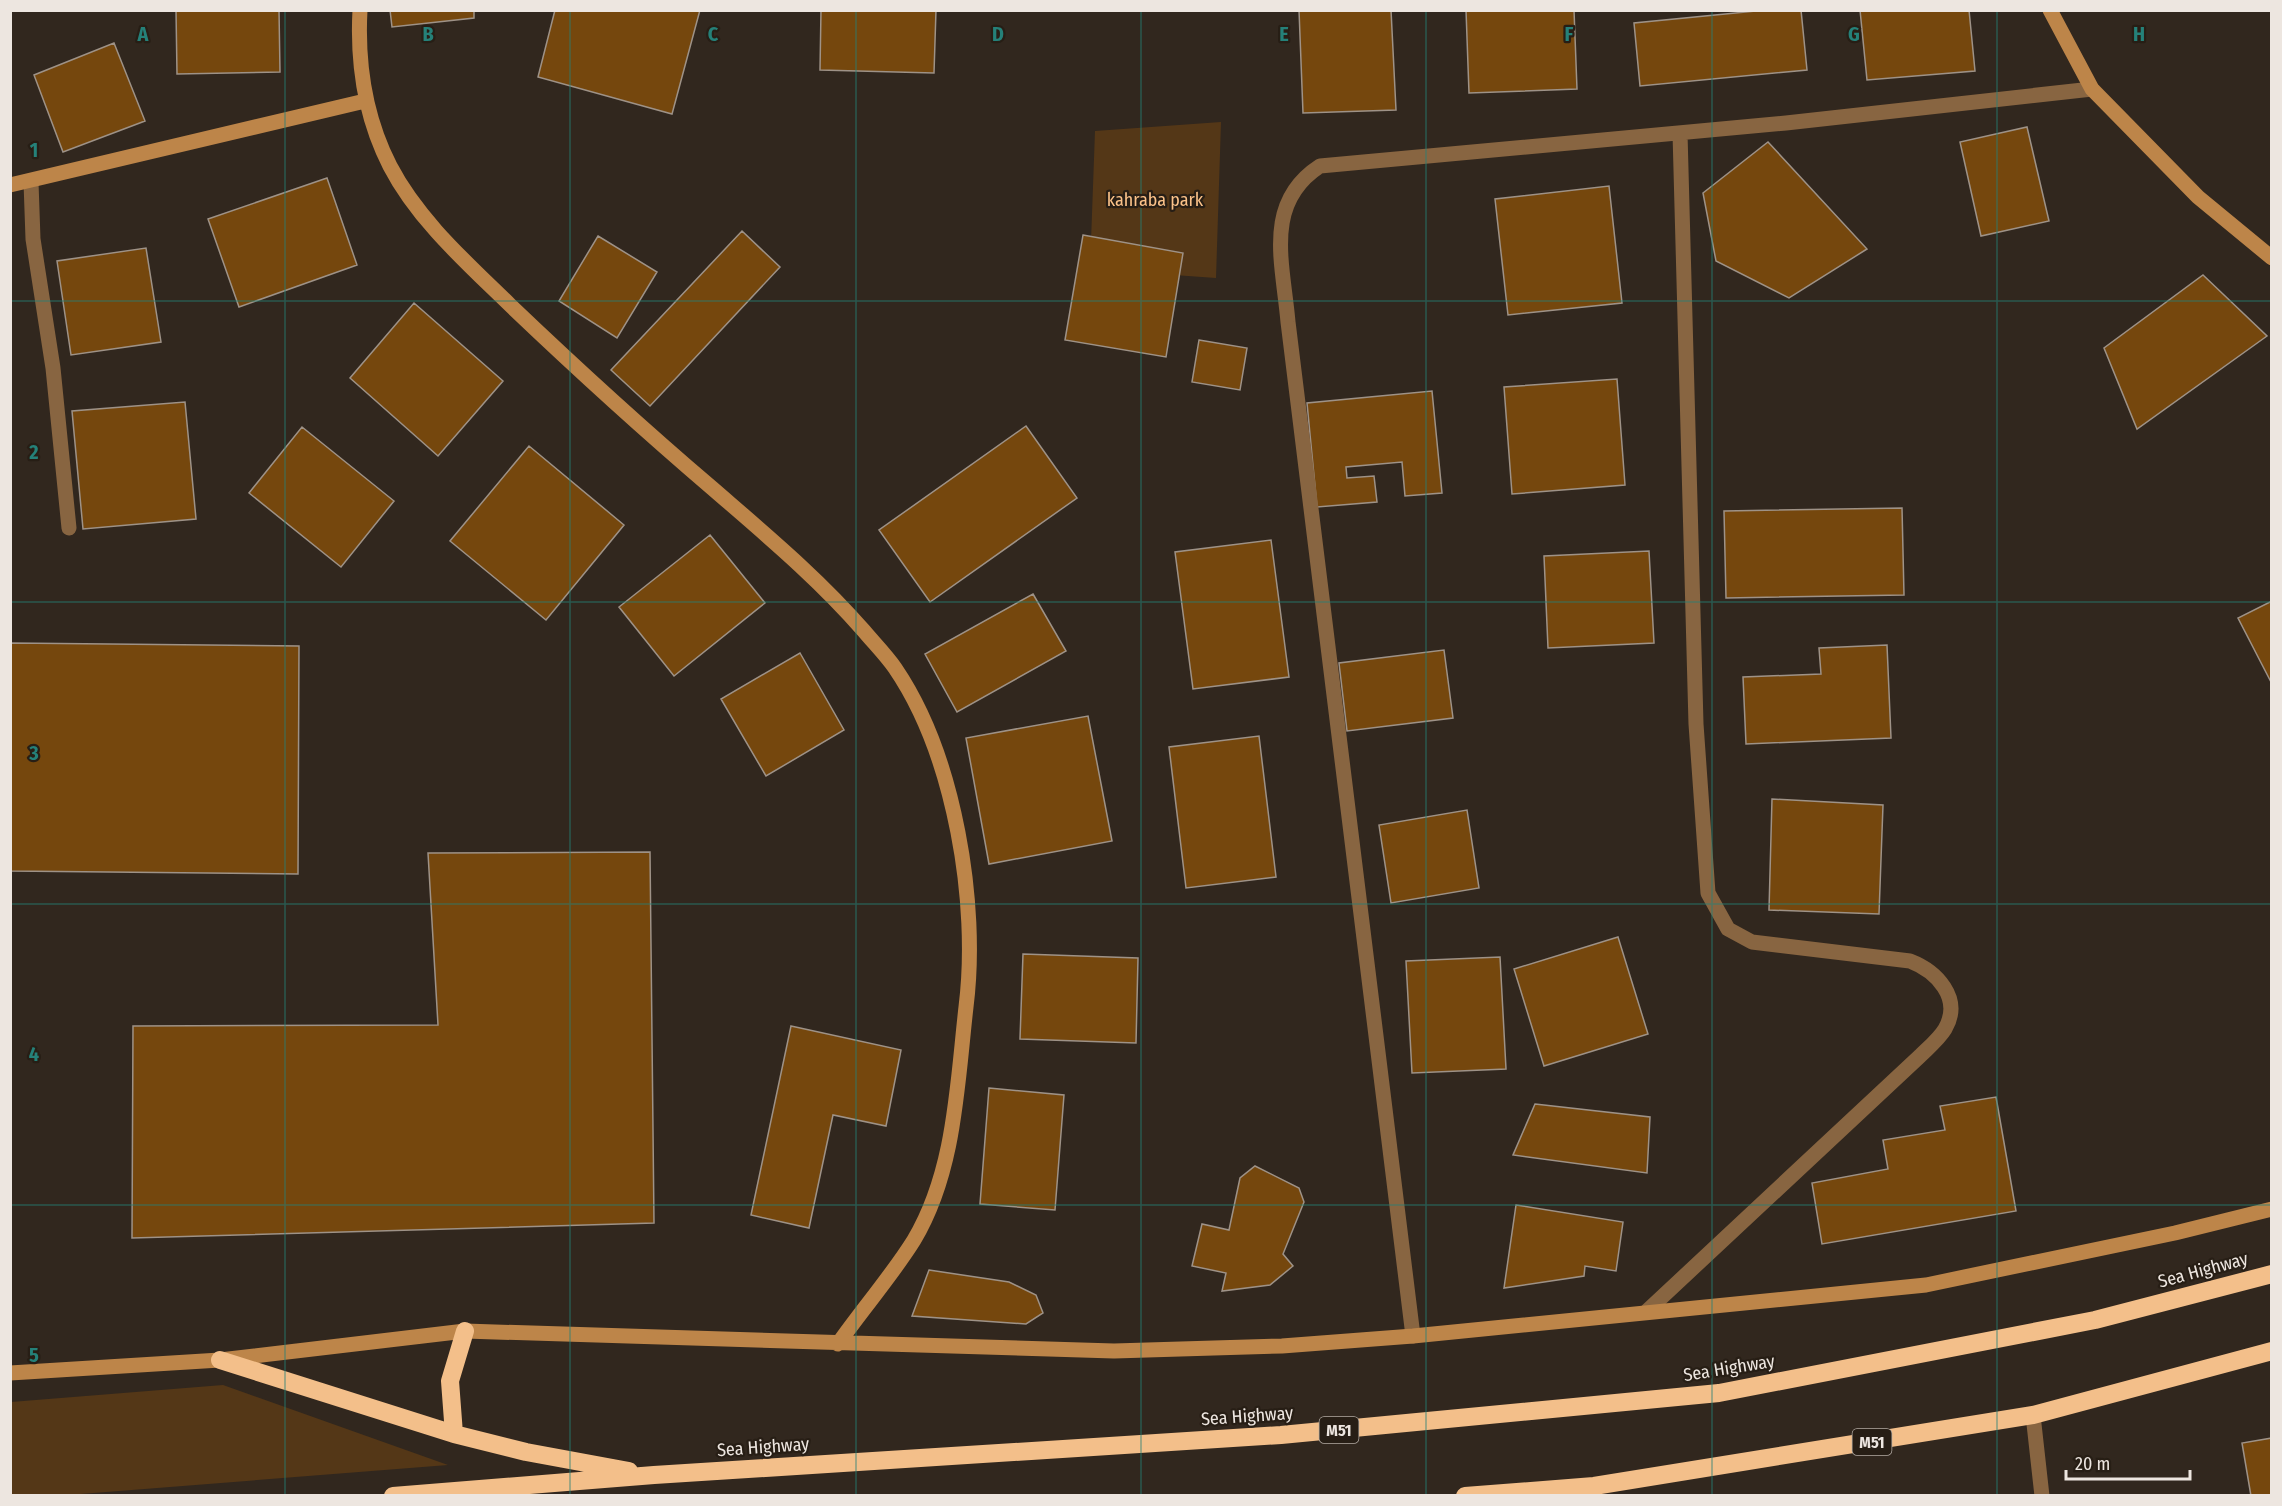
<svg xmlns="http://www.w3.org/2000/svg" width="2282" height="1506" font-family="'Fira Sans Condensed',sans-serif">
<style>
.green{fill:#543717}
.building{fill:#75470d;stroke:#9e9287;stroke-width:1.5}
.lines{fill:none;stroke-linecap:round;stroke-linejoin:round}
.street{stroke:#886541;stroke-width:15}
.secondary{stroke:#bd8549;stroke-width:15}
.highway{stroke:#f3bf8a;stroke-width:18}
.grid{fill:none;stroke:#258179;stroke-width:1.5;stroke-opacity:0.55}
.labels{text-anchor:middle;stroke-width:4.5;stroke-linejoin:round;paint-order:stroke}
.shield{fill:#271e15;stroke:#b2aaa3;stroke-width:1.5}
.shield-label{font-size:16px;font-weight:bold;fill:#ede6e0}
.park-label{font-size:18px;fill:#fbc289;stroke:#271e15}
.street-label{font-size:18px;fill:#ede6e0;stroke:#271e15}
.grid-label{font-size:20px;text-anchor:middle;font-weight:bold;fill:#258179;stroke:#271e15;stroke-width:4.5;stroke-linejoin:round;paint-order:stroke}
</style>
<rect width="100%" height="100%" fill="#31271e"/>
<path class="green" d="M1221 122 1216 278 1090 269 1095 131Z
M223 1385 448 1465 68 1495H11V1402Z"/>
<path class="building" d="M176 10H279L280 72 177 74Z
M390 10H474V18L392 27Z
M555 10H700L672 114 538 77Z
M821 10H936L934 73 820 70Z
M1299 10H1391L1396 110 1303 113Z
M1466 10H1574L1577 89 1469 93Z
M1766 10H1801L1807 70 1640 86 1634 23Z
M1860 10H1969L1975 71 1867 80Z
M114 43 145 121 63 152 34 75Z
M2027 127 2049 221 1981 236 1960 142Z
M1768 142 1867 249 1789 298 1716 261 1703 193Z
M327 178 357 265 239 307 208 219Z
M1609 186 1622 303 1508 315 1495 199Z
M742 231 780 267 650 406 611 370Z
M1083 235 1183 253 1166 357 1065 340Z
M598 236 657 272 617 338 559 301Z
M146 248 161 342 71 355 57 261Z
M2203 275 2267 336 2137 429 2104 348Z
M414 303 503 381 438 456 350 378Z
M1199 340 1247 348 1240 390 1192 382Z
M1617 379 1625 485 1512 494 1504 387Z
M1432 391 1442 493 1405 496 1402 462 1346 467 1347 478 1374 476 1377 502 1317 507 1307 403Z
M185 402 196 519 83 529 72 411Z
M1026 426 1077 498 930 602 879 530Z
M302 427 394 501 341 567 249 493Z
M529 446 624 525 546 620 450 541Z
M1902 508 1904 595 1726 598 1724 511Z
M710 535 765 603 674 676 619 607Z
M1271 540 1289 677 1193 689 1175 552Z
M1649 551 1654 643 1548 648 1544 556Z
M1033 594 1066 651 957 712 925 654Z
M2272 601V684L2238 618Z
M11 643 299 646 298 874 10 871Z
M1887 645 1891 738 1746 744 1743 677 1821 674 1819 648Z
M1444 650 1453 718 1347 731 1339 663Z
M800 653 844 730 766 776 721 699Z
M1088 716 1112 841 989 864 966 738Z
M1259 736 1276 877 1186 888 1169 747Z
M1772 799 1883 805 1879 914 1769 910Z
M1467 810 1479 888 1391 903 1379 825Z
M650 852 654 1223 132 1238 133 1026 438 1025 428 853Z
M1618 937 1648 1034 1544 1066 1514 969Z
M1023 954 1138 958 1136 1043 1020 1039Z
M1500 957 1506 1069 1412 1073 1406 961Z
M791 1026 901 1050 886 1126 833 1115 809 1228 751 1215Z
M989 1088 1064 1095 1055 1210 980 1204Z
M1996 1097 2016 1211 1822 1244 1812 1183 1888 1169 1883 1140 1945 1130 1940 1106Z
M1535 1104 1650 1117 1647 1173 1513 1155Z
M1255 1166 1299 1188 1304 1202 1283 1254 1293 1266 1270 1285 1222 1291 1226 1273 1192 1266 1202 1224 1229 1230 1240 1178Z
M1516 1205 1623 1222 1616 1271 1585 1266 1584 1276 1504 1288Z
M929 1270 1009 1282 1036 1295 1043 1313 1026 1324 912 1316Z
M2272 1438V1496H2251L2242 1443Z"/>
<g class="lines">
<path class="street" d="M31 182 33 239 53 368 69 528
M1647 1311 1920 1056C1928 1048 1939 1039 1945 1029 1963 998 1936 971 1910 961L1752 942 1728 929 1708 893 1696 724 1680 133
M1413 1336 1288 322C1283 263 1263 203 1320 166L1786 123 2092 89
M2033 1415 2042 1496"/>
<path class="secondary" d="M360 10C357 65 365 117 390 166 418 220 467 263 510 305 576 368 643 429 712 488 765 534 818 578 864 631 874 643 886 655 895 668 955 756 979 904 966 1007 957 1086 955 1171 914 1240 893 1274 861 1311 838 1344
M2050 10 2092 89 2198 197 2272 258
M10 185 365 101
M10 1373 220 1360 465 1331 1114 1351 1282 1346 1413 1336 1926 1285 2175 1233 2272 1209"/>
<path class="highway" d="M220 1360 454 1434 526 1452 629 1471
M454 1434 450 1381 465 1331
M393 1496 654 1475 1281 1435 1719 1393 2095 1320 2272 1274
M1465 1496 1594 1486 2033 1415 2272 1351"/>
</g>
<path class="grid" d="M285 10V1496M570 10V1496M856 10V1496M1141 10V1496M1426 10V1496M1712 10V1496M1997 10V1496M10 301H2272M10 602H2272M10 904H2272M10 1205H2272"/>
<g class="labels">
<g class="shield">
<rect x="1319.5" y="1417" width="39" height="26" rx="4.5"/>
<rect x="1852.5" y="1429" width="39" height="26" rx="4.5"/>
</g>
<g class="shield-label">
<text x="1339" y="1436">M51</text>
<text x="1872" y="1448">M51</text>
</g>
<g class="park-label">
<text x="1155" y="206">kahraba park</text>
</g>
<g class="street-label">
<text transform="translate(2203 1270) rotate(-15)" y="6">Sea Highway</text>
<text transform="translate(1729 1368) rotate(-9)" y="6">Sea Highway</text>
<text transform="translate(1247 1416) rotate(-4)" y="6">Sea Highway</text>
<text transform="translate(763 1447) rotate(-4)" y="6">Sea Highway</text>
</g>
</g>
<g class="grid-label">
<text x="143" y="41">A</text>
<text x="428" y="41">B</text>
<text x="713" y="41">C</text>
<text x="998" y="41">D</text>
<text x="1284" y="41">E</text>
<text x="1569" y="41">F</text>
<text x="1854" y="41">G</text>
<text x="2139" y="41">H</text>
<text x="34" y="157">1</text>
<text x="34" y="459">2</text>
<text x="34" y="760">3</text>
<text x="34" y="1061">4</text>
<text x="34" y="1362">5</text>
</g>
<rect width="2282" height="1506" fill="none" stroke="#ede6e0" stroke-width="24"/>
<path d="M2066 1470v9h124v-9" fill="none" stroke="#ede6e0" stroke-width="3"/>
<text x="2075" y="1470" font-size="18" fill="#ede6e0" stroke="#271e15" stroke-width="4.5" paint-order="stroke">20 m</text>
</svg>
